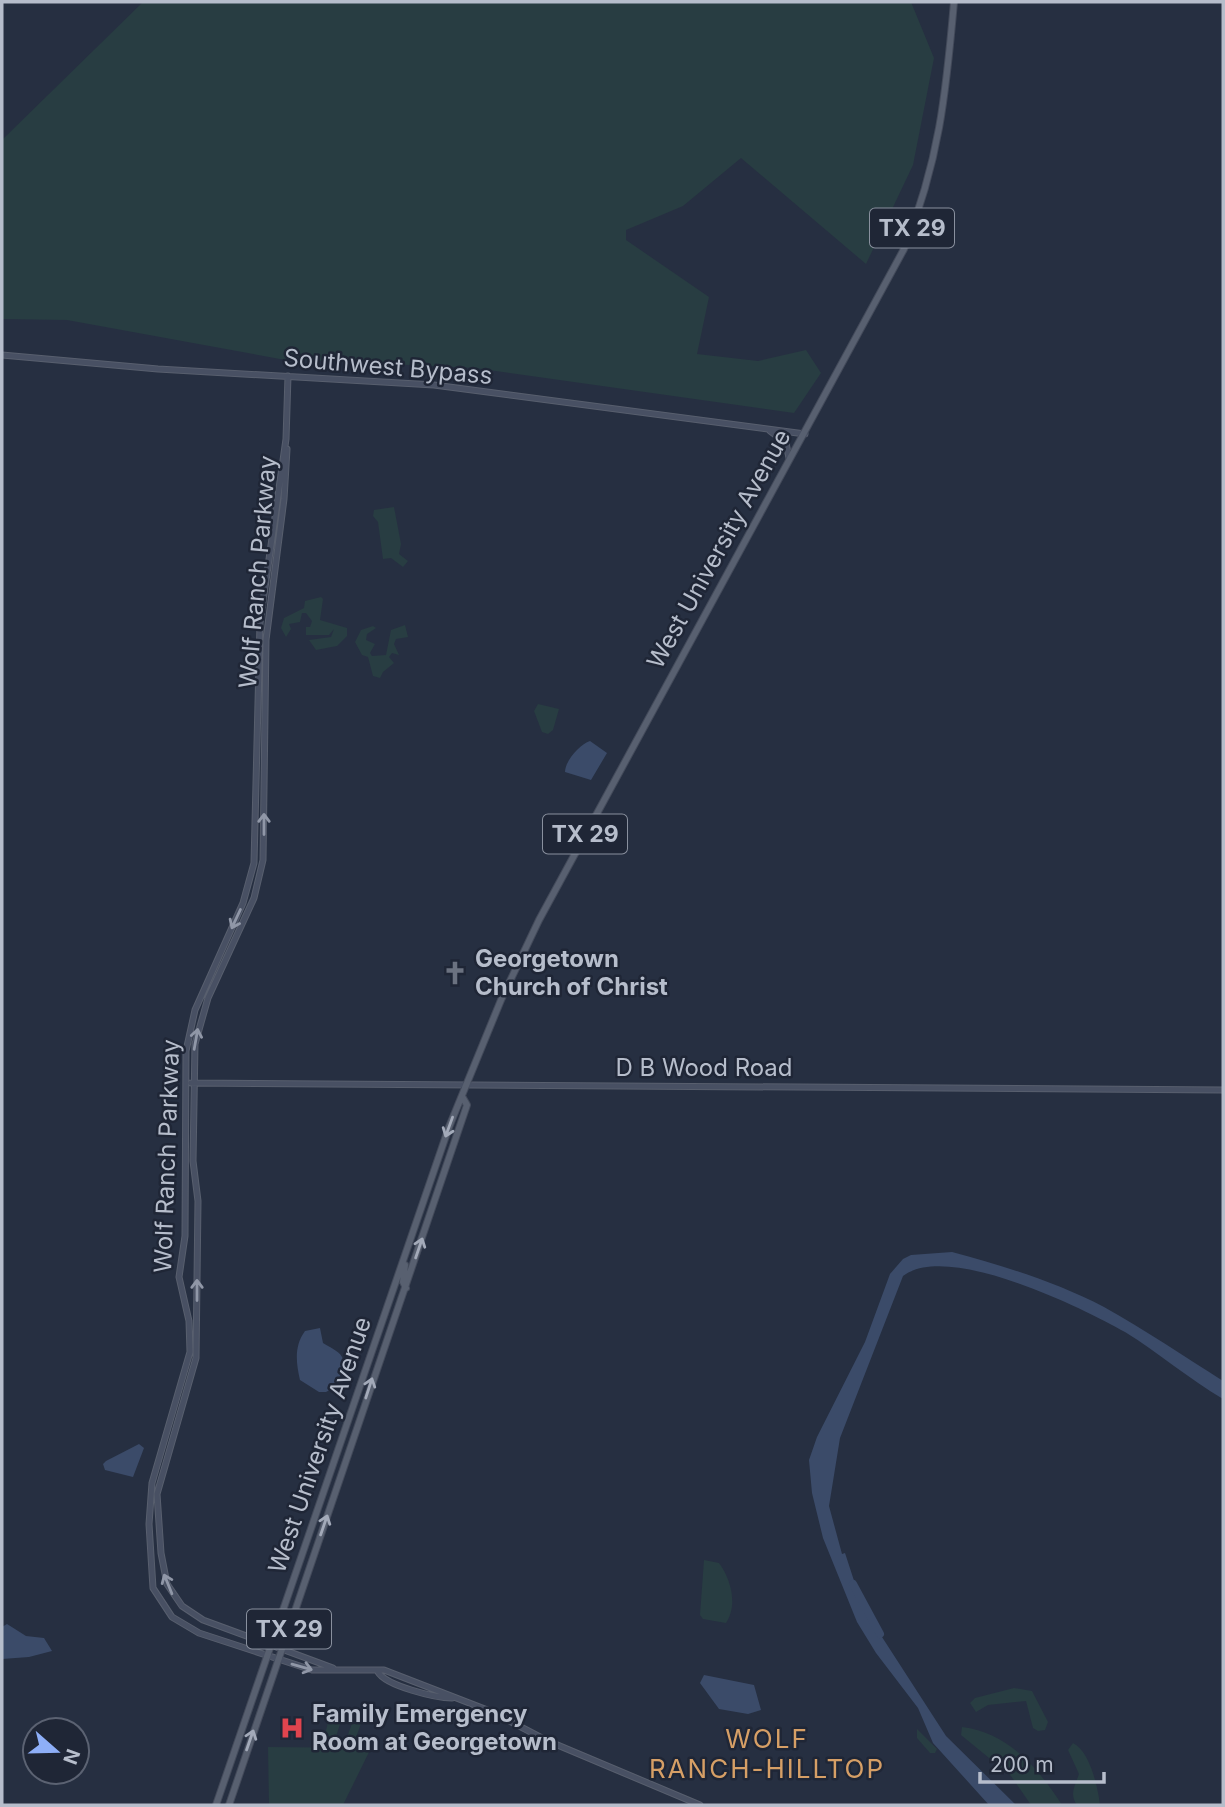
<svg xmlns="http://www.w3.org/2000/svg" width="1225" height="1807" font-family="Inter,sans-serif">
<style>
.green{fill:#283d42}
.water{fill:#3b4b69}
.lines{fill:none;stroke-linecap:round;stroke-linejoin:round}
.river{stroke:#3b4b69;stroke-width:8}
.secondary-casing{stroke:#585f6e;stroke-width:7}
.primary-casing{stroke:#434a5a;stroke-width:8}
.secondary{stroke:#485063;stroke-width:5}
.primary{stroke:#586070;stroke-width:6}
.oneway{stroke:#9097a7}
.oneway2{stroke:#a3aab9}
.labels{text-anchor:middle;stroke-width:5;stroke-linejoin:round;paint-order:stroke}
.shield{fill:#1f2636;stroke:#89909e;stroke-width:2}
.shield-label{font-size:23px;font-weight:bold;fill:#b6bdcb}
.street-label{font-size:24px;fill:#b6bdcb;stroke:#1f2636}
.poi-label{font-size:24px;font-weight:bold;fill:#b6bdcb;stroke:#1f2636;text-anchor:start}
.neighbourhood-label{font-size:26px;letter-spacing:2px;fill:#d69f66;stroke:#1f2636}
</style>
<rect width="100%" height="100%" fill="#262f41"/>
<path class="green" d="M143 2H911L934 58 913 165 866 264 741 158 683 206 626 230V240L709 297 697 354 758 361 806 350 821 373 794 413 475 368 280 359 67 320 2 319V140Z
M394 507 401 544 399 554 408 561 403 567 391 558 383 559 378 522 373 516 374 510Z
M321 597 323 599 320 620 347 628V636L337 646 316 650 309 640 331 637 334 629 329 635H306V627H310L312 621 306 613H302L300 622 289 624 291 629 286 637 281 628 284 618 304 608 305 601Z
M405 625 408 637 396 639 394 644 399 655 392 653 389 657 394 663 383 672 380 678 373 676 368 657 362 655 355 642 361 630 373 626 376 628 367 634 366 640 375 644 370 653 372 656 386 655 391 630Z
M538 704 559 709 553 730 548 734 542 732 534 711Z
M704 1560 719 1563C731 1579 738 1605 726 1623L703 1619 700 1615Z
M1014 1688 1032 1691 1048 1722 1045 1730 1038 1731 1033 1728 1026 1701 988 1705 976 1712 970 1703 975 1698Z
M356 1712 364 1715 353 1746H344Z
M329 1718 341 1721 333 1746 323 1743Z
M962 1727C1009 1733 1038 1768 1062 1805H1031L1011 1776 961 1735Z
M917 1729 937 1749 935 1753H930L917 1738Z
M1073 1743C1090 1751 1098 1788 1100 1805H1077C1069 1794 1075 1786 1079 1774L1068 1750Z
M268 1747 371 1748 343 1805H269Z"/>
<path class="water" d="M590 741 607 753 591 780 565 772C565 761 580 744 590 741Z
M952 1252C1004 1266 1056 1282 1104 1307 1145 1330 1184 1356 1223 1381V1399C1189 1379 1159 1353 1125 1332 1081 1307 948 1242 903 1276L840 1438 829 1506 842 1554 845 1553 859 1596 871 1620 946 1736 1016 1805H989L933 1743 918 1708 876 1653 857 1622 823 1538 812 1493 809 1460 817 1437 865 1342 890 1274 903 1259 911 1255Z
M320 1328 323 1343C329 1347 339 1351 342 1357 347 1367 336 1388 326 1392H319L300 1380C296 1363 294 1346 305 1331Z
M139 1444 144 1448 133 1477 105 1470 103 1464 106 1461Z
M7 1624 26 1636 44 1638 52 1651 29 1657 2 1659V1627Z
M704 1675 754 1685 761 1710 748 1714 719 1709 700 1683Z"/>
<g class="lines">
<path class="river" d="M853 1584 880 1634"/>
<g class="secondary-casing">
<path id="secondary" d="M2 355 158 369 434 385 805 434
M288 376 286 439 260 623 254 863 243 903 195 1010 186 1051 185 1236 179 1277 189 1321 190 1352 152 1483 149 1524 153 1588 172 1617 199 1633 312 1670H384L490 1711 548 1741 700 1805
M770 431 786 443 789 458
M287 449 284 499 266 640 263 860 254 898 208 998 195 1044 193 1161 198 1201 196 1358 157 1494 161 1553 167 1584 182 1606 203 1620 333 1668
M191 1083 1223 1090
M378 1672C386 1686 436 1698 452 1698"/>
</g>
<g class="primary-casing">
<path id="primary" d="M405 1265 403 1282 406 1288
M216 1805 449 1127 501 1000 539 920 904 249C939 162 946 94 954 2
M229 1805 467 1105 463 1098"/>
</g>
<use href="#secondary" class="secondary"/>
<use href="#primary" class="primary"/>
</g>
<defs><path id="oneway-shaft" d="M-6 0H5M1.5-3L5.5 0L1.5 3" fill="none" stroke-width="1.6" stroke-linecap="round" stroke-linejoin="round" transform="scale(1.75)"/></defs>
<g class="oneway">
<use href="#oneway-shaft" transform="translate(264 824) rotate(-90)"/>
<use href="#oneway-shaft" transform="translate(236 919) rotate(115)"/>
<use href="#oneway-shaft" transform="translate(196 1039) rotate(-80)"/>
<use href="#oneway-shaft" transform="translate(197 1290) rotate(-90)"/>
<use href="#oneway-shaft" transform="translate(168 1584) rotate(-112)"/>
<use href="#oneway-shaft" transform="translate(302 1667) rotate(16)"/>
</g>
<g class="oneway2">
<use href="#oneway-shaft" transform="translate(449 1127) rotate(110)"/>
<use href="#oneway-shaft" transform="translate(419 1248) rotate(-71)"/>
<use href="#oneway-shaft" transform="translate(369 1388) rotate(-72)"/>
<use href="#oneway-shaft" transform="translate(324 1525) rotate(-71)"/>
<use href="#oneway-shaft" transform="translate(250 1740) rotate(-71)"/>
</g>
<defs>
<g id="church-bare" transform="scale(1.89)"><path d="M-1.2-6h2.4v3.5h3.3v2.4h-3.3V6h-2.4V-.1h-3.3v-2.4h3.3Z" fill="#6b7280" stroke="#1f2636" stroke-width="2.5" paint-order="stroke"/></g>
<g id="hospital-bare" transform="scale(1.89)"><path d="M-5-5h3v3.5h4V-5h3V5h-3V1.5h-4V5h-3Z" fill="#e0444e" stroke="#1f2636" stroke-width="2.5" paint-order="stroke"/></g>
</defs>
<g fill-rule="evenodd">
<use href="#church-bare" x="455" y="973"/>
<use href="#hospital-bare" x="292" y="1728"/>
</g>
<g class="labels">
<g class="shield">
<rect x="870" y="208.5" width="84" height="39" rx="5"/>
<rect x="543" y="814.5" width="84" height="39" rx="5"/>
<rect x="247" y="1609.5" width="84" height="39" rx="5"/>
</g>
<g class="shield-label">
<text x="912" y="236">TX 29</text>
<text x="585" y="842">TX 29</text>
<text x="289" y="1637">TX 29</text>
</g>
<g class="street-label">
<text transform="translate(388 367) rotate(5)" y="8">Southwest Bypass</text>
<text transform="translate(719 549) rotate(-61)" y="8">West University Avenue</text>
<text transform="translate(258 572) rotate(-85)" y="8">Wolf Ranch Parkway</text>
<text x="704" y="1076">D B Wood Road</text>
<text transform="translate(167 1156) rotate(-88)" y="8">Wolf Ranch Parkway</text>
<text transform="translate(320 1445) rotate(-71)" y="8">West University Avenue</text>
</g>
<g class="poi-label">
<text x="475" y="967">Georgetown<tspan x="475" dy="28">Church of Christ</tspan></text>
<text x="312" y="1722">Family Emergency<tspan x="312" dy="28">Room at Georgetown</tspan></text>
</g>
<g class="neighbourhood-label">
<text x="767" y="1748">WOLF<tspan x="767" dy="30">RANCH-HILLTOP</tspan></text>
</g>
</g>
<rect width="1225" height="1807" fill="none" stroke="#b6bdcb" stroke-width="7"/>
<g transform="translate(56 1751) rotate(110)"><circle r="33" fill="#1f2636" stroke="#5b6272" stroke-width="2"/>
<path d="M0-5L12 26L0 18L-12 26Z" fill="#8eaff8"/>
<text y="-10" font-size="19" font-weight="bold" text-anchor="middle" fill="#b6bdcb">N</text>
</g>
<path d="M980 1772v10h124v-10" fill="none" stroke="#b6bdcb" stroke-width="3.5"/>
<text x="990" y="1772" font-size="21" fill="#b6bdcb" stroke="#1f2636" stroke-width="5" paint-order="stroke">200 m</text>
</svg>
